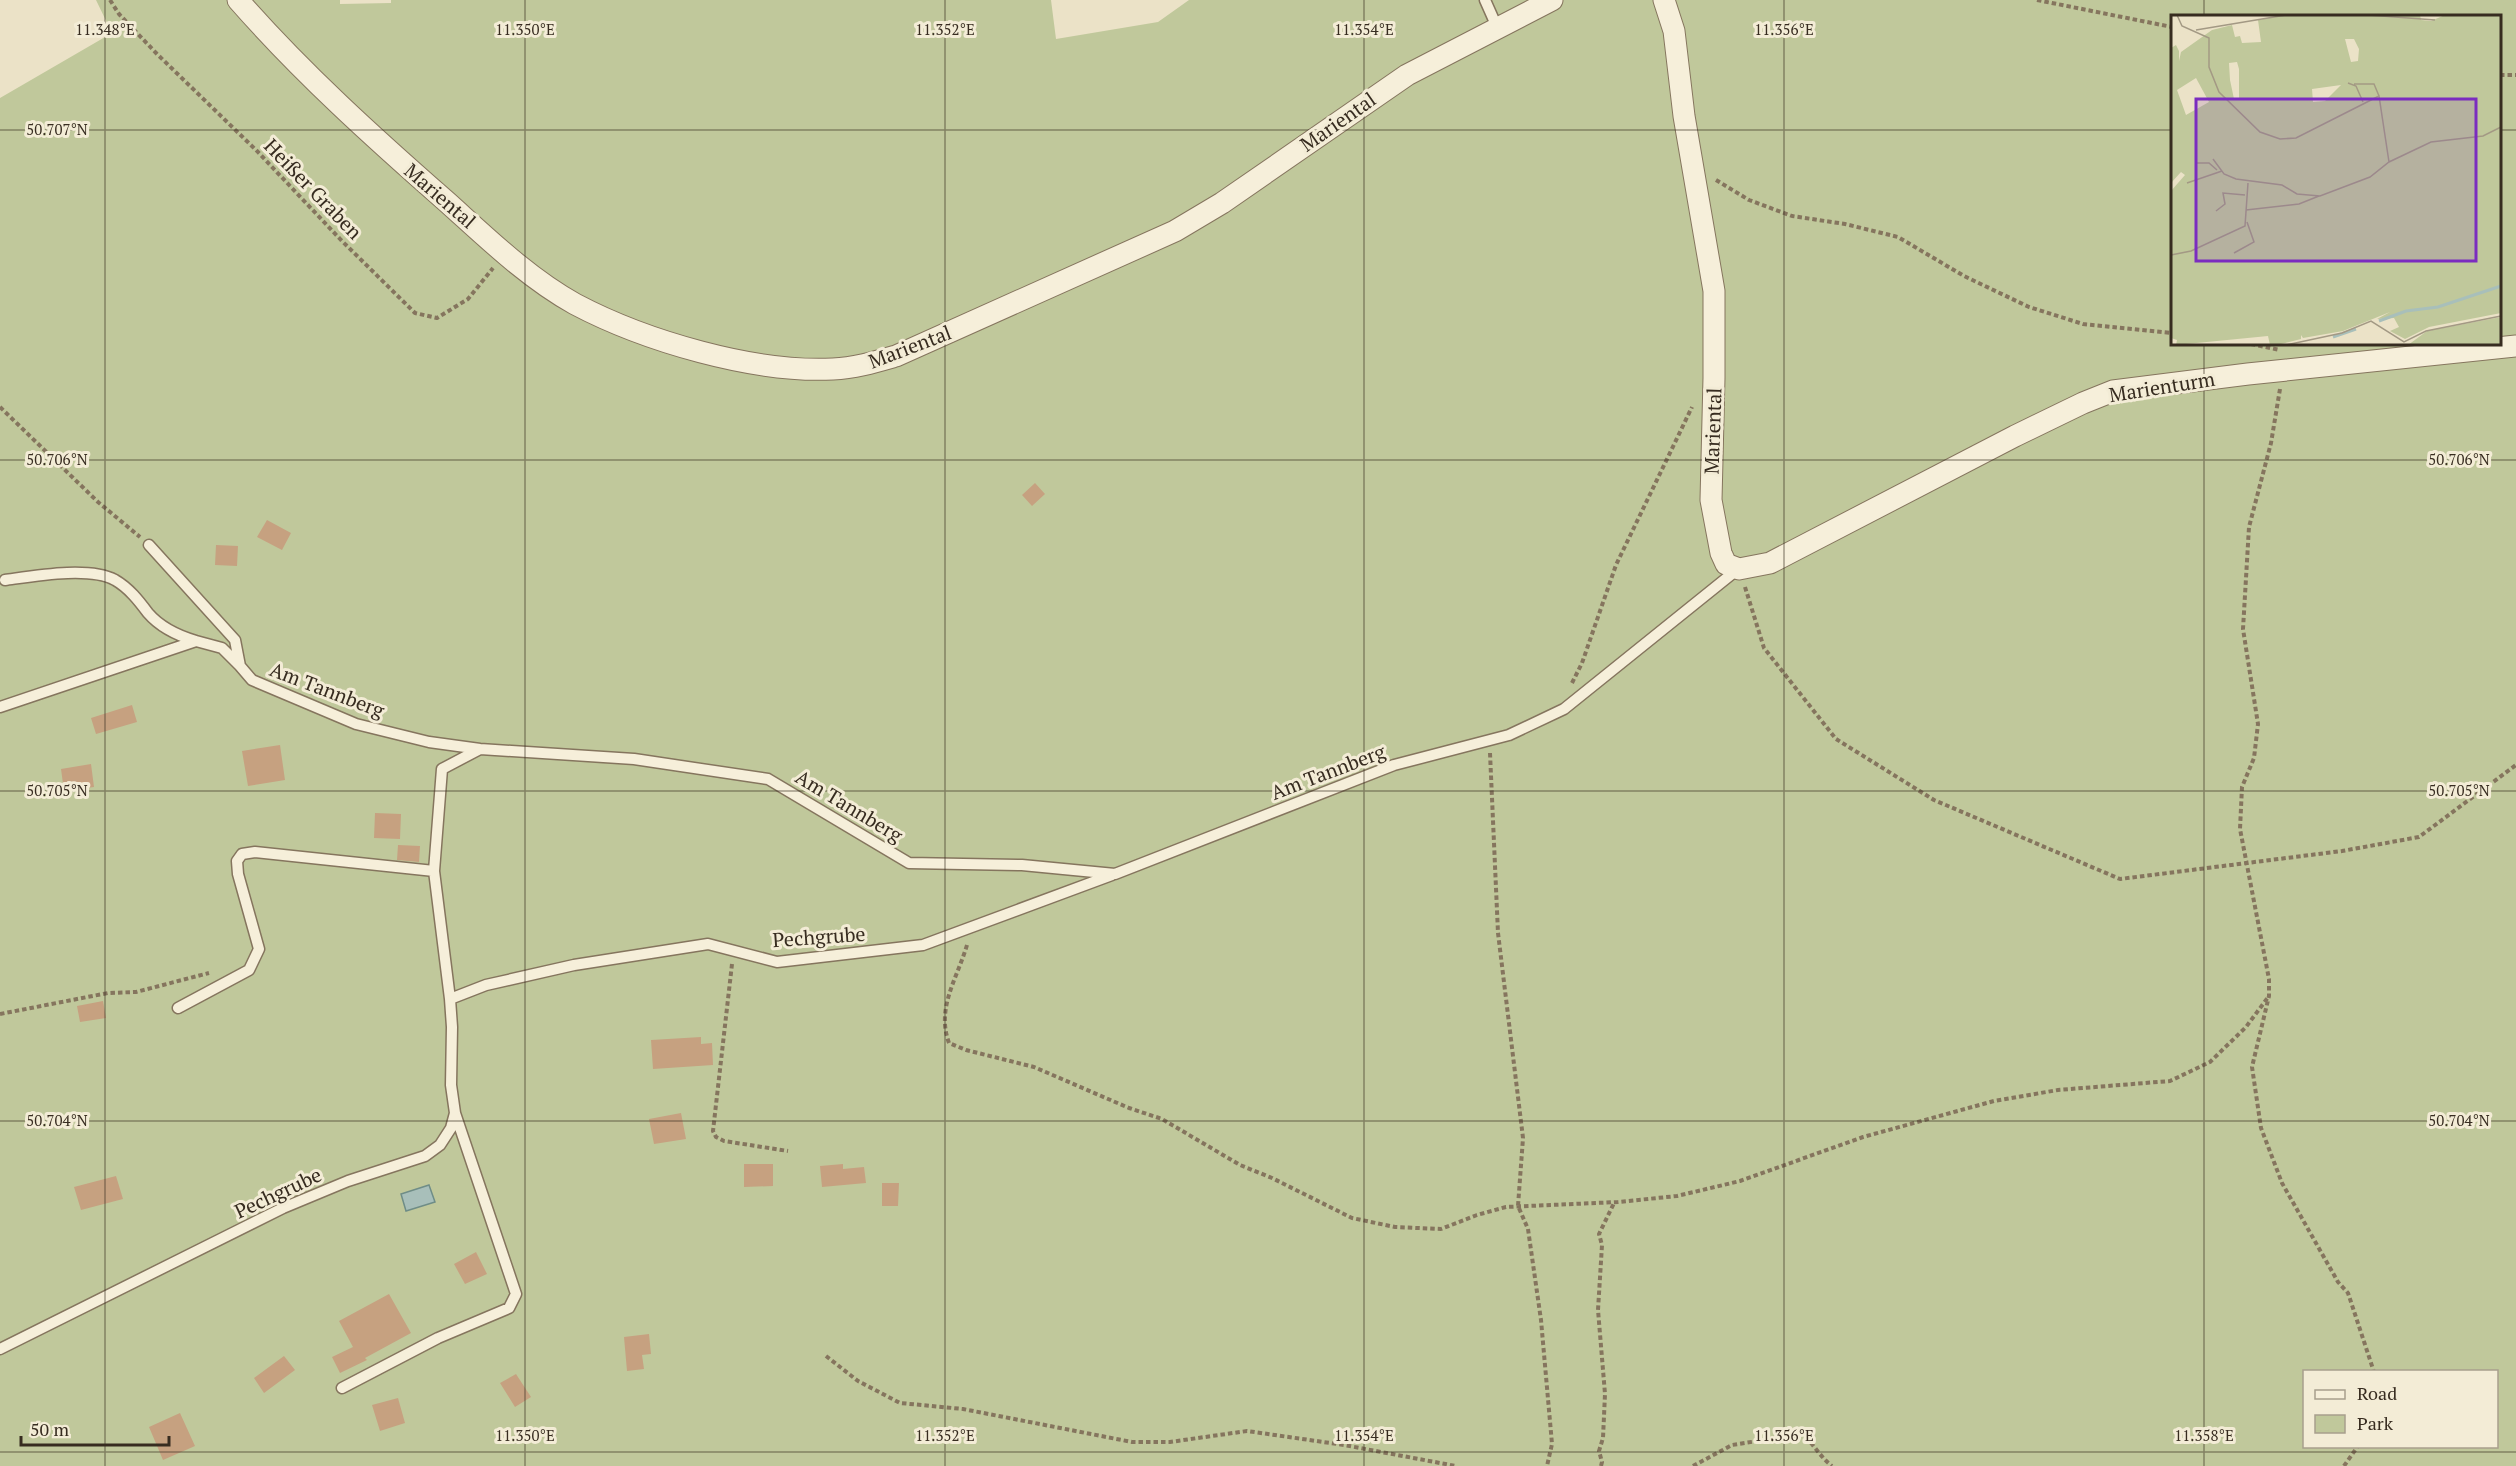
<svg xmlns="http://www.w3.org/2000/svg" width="2516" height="1466" font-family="'PT Serif',serif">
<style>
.green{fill:#c0c89b;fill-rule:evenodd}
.water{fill:#a8bfba;stroke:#6f8d87;stroke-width:1.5}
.building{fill:#c6a180}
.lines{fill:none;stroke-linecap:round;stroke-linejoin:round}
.lane-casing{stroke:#85755e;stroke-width:13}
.street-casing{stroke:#85755e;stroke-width:23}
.path{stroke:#85755e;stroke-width:4;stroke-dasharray:4.5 3;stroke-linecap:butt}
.lane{stroke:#f6efda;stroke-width:10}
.street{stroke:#f6efda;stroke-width:21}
.ticks{fill:none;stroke:#372c20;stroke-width:1.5;stroke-opacity:0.45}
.labels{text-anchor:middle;stroke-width:6;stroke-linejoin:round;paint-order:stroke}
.street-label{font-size:20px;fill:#372c20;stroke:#f3ecd6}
.inset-river{fill:none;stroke:#a8bfba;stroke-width:3}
.inset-road{fill:none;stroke:#a39984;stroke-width:1.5}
.view{fill:#7b2cbf;fill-opacity:0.15;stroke:#7b2cbf;stroke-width:3}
.inset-edge{fill:none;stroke:#372c20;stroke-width:3}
.ticks-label{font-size:15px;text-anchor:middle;fill:#372c20;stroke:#f3ecd6;stroke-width:6;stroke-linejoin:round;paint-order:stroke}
</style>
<rect width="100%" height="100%" fill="#ebe2c7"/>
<path class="green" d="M96 0H340V4L391 3V0H1051L1056 39 1158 22 1189 0H2516V1466H0V98L112 33ZM2172 16H2500V344H2172ZM2304 1372H2496V1446H2304Z"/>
<path class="water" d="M429 1185 435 1202 406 1211 401 1194Z"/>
<path class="building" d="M1035 483 1045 494 1032 506 1022 495Z
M267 520 291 533 282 550 257 537Z
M216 545 238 546 237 566 215 565Z
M132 705 137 722 96 734 91 718Z
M280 745 285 780 248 786 242 751Z
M91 764 94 787 64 791 61 769Z
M375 813 401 814 400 839 374 838Z
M398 845 420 846 419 862 397 860Z
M103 1001 106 1018 80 1022 77 1006Z
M701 1037V1044L712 1043 713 1065 653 1069 651 1040Z
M681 1113 686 1139 654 1144 649 1119Z
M744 1164H773V1186L744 1187Z
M843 1164V1169L864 1167 866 1183 822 1187 820 1166Z
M116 1176 123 1199 81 1210 74 1187Z
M882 1183H899L898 1206H882Z
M476 1252 487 1274 465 1284 454 1264Z
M389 1294 411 1333 365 1358 367 1360 340 1373 332 1357 353 1347 339 1321Z
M649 1334 651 1354 642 1355 644 1369 627 1371 624 1337Z
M284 1356 295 1370 264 1393 254 1378Z
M516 1374 531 1397 515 1407 500 1383Z
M398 1398 405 1423 380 1431 372 1405Z
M180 1413 195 1446 163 1460 149 1427Z"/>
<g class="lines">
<g class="lane-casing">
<path id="lane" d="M1485 0 1497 27
M149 545 235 640 240 666 252 680 356 724 429 742 480 749 634 759 768 779 909 863 1022 865 1115 874 1394 765 1509 735 1564 709 1738 569
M5 580C34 576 89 566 115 580 129 588 139 601 148 613 160 627 179 636 196 641
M0 707 196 641 222 648 240 666
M450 999 486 985 574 965 708 944 777 962 923 945 1112 875
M178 1008 249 970 259 949 238 874 237 861 242 854 255 852 434 871
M0 1349 283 1208 348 1181 425 1156 440 1145 451 1128 455 1113 451 1085 452 1027 450 999 434 871 442 769 480 749
M342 1388 438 1338 509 1308 516 1294 455 1113"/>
</g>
<g class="street-casing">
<path id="street" d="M238 0C302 73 374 138 447 202 487 238 528 278 575 304 645 341 754 373 833 369 855 368 875 362 896 356L1175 231 1222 203 1407 75 1552 0
M1664 0 1674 31 1684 116 1714 291V378L1711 500 1721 553 1726 564 1739 569 1770 563 2015 436 2083 403 2113 391 2248 374 2516 346"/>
</g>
<path class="path" d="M110 0 119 14 157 54 256 150 341 240 415 313 437 318 468 299 493 268
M2037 0 2172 27
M2500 75H2516
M1716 180 1749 200 1792 216 1845 224 1898 237 1964 276 2029 307 2083 324 2172 333
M2251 344 2280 350
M2280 389 2271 443 2249 527 2243 629 2258 724 2254 758 2242 787 2240 829 2269 979V996L2252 1067 2261 1128 2282 1183 2338 1282 2348 1293 2374 1372
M0 407 98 502 140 537
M1745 587 1764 648 1836 739 1934 800 2120 879 2342 851 2419 837 2516 765
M1572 683 1582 663 1616 565 1692 407
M1490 753 1498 933 1523 1138 1518 1206 1528 1229 1541 1320 1552 1444 1547 1466
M967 945C957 979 936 1008 949 1043L966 1050 1034 1067 1129 1108 1162 1119 1240 1165 1272 1178 1352 1218 1395 1227 1441 1229 1477 1215 1506 1207 1618 1202 1677 1196 1740 1181 1863 1137 1994 1101 2058 1090 2170 1081 2210 1062 2246 1027 2269 996
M732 964 713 1131 716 1137 724 1141 788 1151
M0 1014 108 993 136 992 209 973
M826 1356 858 1381 900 1403 963 1409 1132 1442H1170L1247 1431 1344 1445 1456 1466
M1601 1466 1602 1462 1599 1451 1603 1438 1605 1394 1598 1310 1602 1245 1599 1234 1614 1203
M1693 1466 1732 1445 1802 1434C1814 1444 1820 1457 1832 1466
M2344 1466 2358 1446"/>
<use href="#lane" class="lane"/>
<use href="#street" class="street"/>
</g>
<path class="ticks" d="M105 0V1466M525 0V1466M945 0V1466M1364 0V1466M1784 0V1466M2204 0V16M0 130H2172M2500 130H2516M2204 344V1466M0 460H2516M0 791H2516M0 1121H2516M0 1452H2516"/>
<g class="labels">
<g class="street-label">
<text transform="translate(1338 122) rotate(-35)" y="7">Mariental</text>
<text transform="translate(313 189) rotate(46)" y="7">Heißer Graben</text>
<text transform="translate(440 196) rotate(41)" y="7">Mariental</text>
<text transform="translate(910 347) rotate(-21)" y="7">Mariental</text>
<text transform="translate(2162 387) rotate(-9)" y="7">Marienturm</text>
<text transform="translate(1713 431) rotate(-88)" y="7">Mariental</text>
<text transform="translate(327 690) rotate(21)" y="7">Am Tannberg</text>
<text transform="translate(1328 772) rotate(-21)" y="7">Am Tannberg</text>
<text transform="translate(849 806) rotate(31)" y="7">Am Tannberg</text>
<text transform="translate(819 937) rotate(-4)" y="7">Pechgrube</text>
<text transform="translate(278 1193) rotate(-25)" y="7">Pechgrube</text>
</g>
</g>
<g transform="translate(2171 15)">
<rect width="330" height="330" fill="#ebe2c7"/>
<path d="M113 0H249L250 5 260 6 274 0H330V298L258 312 234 324 219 316 228 312 223 303 206 304 219 297 172 316 132 323 130 320V324L106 330H99L97 321 5 330 6 325 0 323V176L14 160 10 157 0 168V33L5 30 8 36V46L10 37 41 15 61 10 64 22 69 21 71 28 90 27 87 5ZM174 24H183L188 34 187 46 180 47ZM66 47 68 54V84H63L59 65 58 48ZM25 63 38 87 15 100 6 75ZM170 70 154 86 142 87 141 74ZM330 302V330H237L256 316Z" fill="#c0c89b" fill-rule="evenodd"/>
<path class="inset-river" d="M208 306 235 296 267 292 330 271M162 322 185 314"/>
<path class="inset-road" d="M6 0 11 11 38 23V52L48 77 89 117 109 124 125 123 208 81 218 147M197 0 264 5M25 15 115 0M177 68 185 71 192 87M183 69H203L208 81M42 144 53 159 65 164 111 170 126 179 149 181 199 162 218 147 260 127 312 121 330 112M26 148H38L46 155M16 168 51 156M75 195 128 189 148 181M45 196 54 189 52 178 74 180M63 238 83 227 76 207M0 240 20 236 74 211 77 168M115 330 171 318 200 306 233 327 255 316 330 301"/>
<path class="view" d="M25 84H305V246H25Z"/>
<rect width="330" height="330" class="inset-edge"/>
</g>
<g class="ticks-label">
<text x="105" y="35">11.348°E</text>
<text x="525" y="35">11.350°E</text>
<text x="945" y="35">11.352°E</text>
<text x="1364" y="35">11.354°E</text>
<text x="1784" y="35">11.356°E</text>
<text x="57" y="135">50.707°N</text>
<text x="57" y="465">50.706°N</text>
<text x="2459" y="465">50.706°N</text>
<text x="57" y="796">50.705°N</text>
<text x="2459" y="796">50.705°N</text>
<text x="57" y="1126">50.704°N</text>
<text x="2459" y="1126">50.704°N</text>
<text x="525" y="1441">11.350°E</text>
<text x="945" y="1441">11.352°E</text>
<text x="1364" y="1441">11.354°E</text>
<text x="1784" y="1441">11.356°E</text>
<text x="2204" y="1441">11.358°E</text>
</g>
<rect x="2303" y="1370" width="195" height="78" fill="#f3ecd6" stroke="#a89f8d" stroke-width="1.5"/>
<rect x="2315" y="1390" width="30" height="9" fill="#f6efda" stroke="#a89f8d" stroke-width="1.5"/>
<text x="2357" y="1400" font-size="18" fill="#372c20">Road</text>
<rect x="2315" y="1415" width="30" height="18" fill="#c0c89b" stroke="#a89f8d" stroke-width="1.5"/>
<text x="2357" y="1430" font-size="18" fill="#372c20">Park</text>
<path d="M21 1436v9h148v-9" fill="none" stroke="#372c20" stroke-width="3"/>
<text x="30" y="1436" font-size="18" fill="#372c20" stroke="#f3ecd6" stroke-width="4.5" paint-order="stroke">50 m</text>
</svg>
